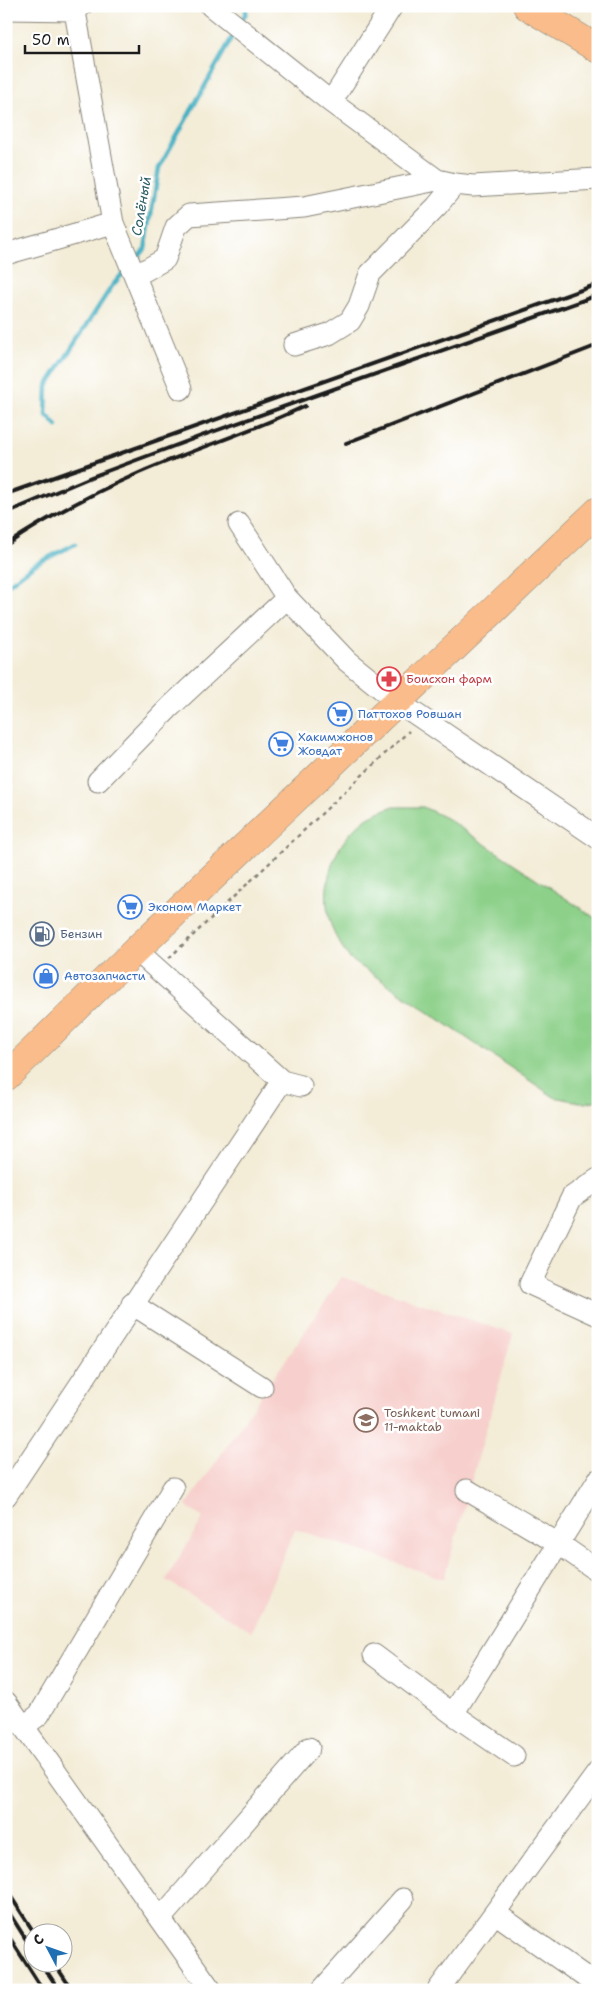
<svg xmlns="http://www.w3.org/2000/svg" width="604" height="1996" font-family="'Shantell Sans',sans-serif">
<style>
.built{fill:#f7d0cd}
.green{fill:#8cd089;stroke:#547652}
.lines{fill:none;stroke-linecap:round;stroke-linejoin:round}
.stream{stroke:#45b0c3;stroke-width:4.5}
.minor-casing{stroke:#88847a;stroke-width:23}
.major-casing{stroke:#88847a;stroke-width:29}
.path{stroke:#88847a;stroke-width:2.5;stroke-dasharray:4 4;stroke-linecap:butt}
.minor{stroke:#fff;stroke-width:21}
.major{stroke:#f9bc8a;stroke-width:28}
.rail{stroke:#1c1c1c;stroke-width:4}
.labels{text-anchor:middle;stroke-width:5;stroke-linejoin:round;paint-order:stroke}
.health-label{font-size:12px;fill:#be3a42;stroke:#fff;text-anchor:start}
.shop-label{font-size:12px;fill:#366cbe;stroke:#fff;text-anchor:start}
.service-label{font-size:12px;fill:#4e5e75;stroke:#fff;text-anchor:start}
.education-label{font-size:12px;fill:#785e54;stroke:#fff;text-anchor:start}
.water-label{font-size:14px;font-style:italic;fill:#2e5f67;stroke:#fff}
</style>
<rect width="100%" height="100%" fill="#fff"/>
<filter id="ink" filterUnits="userSpaceOnUse"><feTurbulence type="fractalNoise" baseFrequency=".02" numOctaves="2"/><feDisplacementMap in="SourceGraphic" scale="10" xChannelSelector="R" yChannelSelector="G"/><feConvolveMatrix kernelMatrix="1 2 1 2 8 2 1 2 1" color-interpolation-filters="sRGB"/></filter>
<filter id="wash" filterUnits="userSpaceOnUse"><feTurbulence type="fractalNoise" baseFrequency=".0096" numOctaves="4" result="noise"/><feDisplacementMap in="SourceGraphic" scale="20" xChannelSelector="R" yChannelSelector="G"/><feGaussianBlur stdDeviation="1.12" result="paint"/><feColorMatrix in="noise" values="0 0 0 0 0 0 0 0 0 0 0 0 0 0 0 0 0 1.4 0 .05"/><feComposite in="paint" operator="in"/></filter>
<g filter="url(#wash)">
<rect width="100%" height="100%" fill="#f3ecd7"/>
<path class="built" d="M342 1277 513 1334 444 1579 295 1529 251 1632 166 1580 203 1518 186 1506Z"/>
<path class="green" d="M391 807H423L446 818 598 920V1100L585 1103 554 1097 350 959C345 951 338 942 334 933 317 894 330 847 363 821 370 814 383 811 391 807Z"/>
<g class="lines">
<path class="stream" d="M240 23 246 13V6
M136 260 145 249 159 168 235 32
M57 426 46 414 47 386 112 286 125 271
M6 586 34 565 75 544"/>
</g>
</g>
<g filter="url(#ink)">
<g class="lines">
<g class="minor-casing">
<path id="minor" d="M74 6 113 223 181 389
M211 6 331 102 437 180 455 184 473 186 598 179
M6 9 75 10 81 6
M331 102 392 6
M6 254 113 223
M135 276 165 259 176 227 189 215 304 207 437 180
M294 345 329 334 350 321 359 306 370 274 437 206 455 184
M239 524 287 598 347 661 398 702 598 838
M98 781 170 707 287 598
M136 950 282 1081 301 1086
M598 1179 572 1197 530 1284 598 1315
M132 1304 262 1387
M467 1490 559 1544 598 1571
M6 1496 282 1081
M374 1655 453 1714 514 1756
M6 1702 211 1990
M453 1714 598 1480
M24 1726 39 1715 173 1488
M495 1913 598 1986
M161 1918 309 1748
M322 1990 403 1899
M438 1990 598 1772"/>
</g>
<g class="major-casing">
<path id="major" d="M527 6 598 49
M6 1077 136 950 598 511"/>
</g>
<path class="path" d="M169 958 409 731"/>
<use href="#minor" class="minor"/>
<use href="#major" class="major"/>
<path class="rail" d="M346 443 598 345
M6 494 598 284
M6 513 91 477 201 436 598 295
M6 545C48 517 93 493 139 473 194 449 251 432 305 406
M6 1889 35 1934
M6 1908 32 1949
M6 1932 43 1990
M42 1964 59 1990
M55 1964 72 1990"/>
</g>
</g>
<defs>
<g id="pharmacy-ring" transform="scale(1.25)"><circle r="9.5" fill="#fff" stroke="#e0444e" stroke-width="1.5"/><path d="M-2-6h4v4h4v4h-4v4h-4v-4h-4v-4h4Z" fill="#e0444e"/></g>
<g id="supermarket-ring" transform="scale(1.25)"><circle r="9.5" fill="#fff" stroke="#3f7fe0" stroke-width="1.5"/><path d="M-6-5.5h2.5l.6 2H6L4.5 2H-2.5L-4.4-4H-6ZM-1.5 3.2a1.3 1.3 0 1 0 .1 0ZM3 3.2a1.3 1.3 0 1 0 .1 0Z" fill="#3f7fe0"/></g>
<g id="fuel-ring" transform="scale(1.25)"><circle r="9.5" fill="#fff" stroke="#5c6f8a" stroke-width="1.5"/><path d="M-5.5-6h7V0h2V4h1.3V-2.5L3-4.5l.8-.8L6-3V5H2.5V1h-1V6h-7ZM-4.2-4.7v3.2H.2V-4.7Z" fill="#5c6f8a"/></g>
<g id="shop-ring" transform="scale(1.25)"><circle r="9.5" fill="#fff" stroke="#3f7fe0" stroke-width="1.5"/><path d="M-5-2.5h2.3a2.7 3.5 0 0 1 5.4 0H5L5.5 6h-11ZM-1.5-2.5h3a1.5 2.3 0 0 0-3 0Z" fill="#3f7fe0"/></g>
<g id="school-ring" transform="scale(1.25)"><circle r="9.5" fill="#fff" stroke="#8d6e63" stroke-width="1.5"/><path d="M0-5L7-2L0 1L-7-2ZM-4 1L0 2.5L4 1V4Q0 6-4 4Z" fill="#8d6e63"/></g>
</defs>
<g fill-rule="evenodd">
<use href="#pharmacy-ring" x="389" y="679"/>
<use href="#supermarket-ring" x="340" y="714"/>
<use href="#supermarket-ring" x="281" y="744"/>
<use href="#supermarket-ring" x="130" y="907"/>
<use href="#fuel-ring" x="42" y="934"/>
<use href="#shop-ring" x="46" y="976"/>
<use href="#school-ring" x="366" y="1420"/>
</g>
<g class="labels">
<g class="health-label">
<text x="406" y="683">Боисхон фарм</text>
</g>
<g class="shop-label">
<text x="358" y="718">Паттохов Ровшан</text>
<text x="298" y="741">Хакимжонов<tspan x="298" dy="14">Жовдат</tspan></text>
<text x="148" y="911">Эконом Маркет</text>
<text x="64" y="980">Автозапчасти</text>
</g>
<g class="service-label">
<text x="60" y="938">Бензин</text>
</g>
<g class="education-label">
<text x="384" y="1417">Toshkent tumani<tspan x="384" dy="14">11-maktab</tspan></text>
</g>
<g class="water-label">
<text transform="translate(141 206) rotate(-80)" y="5">Солёный</text>
</g>
</g>
<rect width="604" height="1996" fill="none" stroke="#fff" stroke-width="25"/>
<g transform="translate(48 1948) rotate(311)"><circle r="24" fill="#ffffff" stroke="#a4a4a4"/>
<path d="M0-4L9 19L0 12L-9 19Z" fill="#1f6fb2"/>
<text y="-8" font-size="14" font-weight="bold" text-anchor="middle" fill="#1c1c1c">С</text>
</g>
<path d="M25 45v8h114v-8" fill="none" stroke="#1c1c1c" stroke-width="2.5"/>
<text x="32" y="45" font-size="15" fill="#1c1c1c" stroke="#ffffff" stroke-width="4" paint-order="stroke">50 m</text>
</svg>
